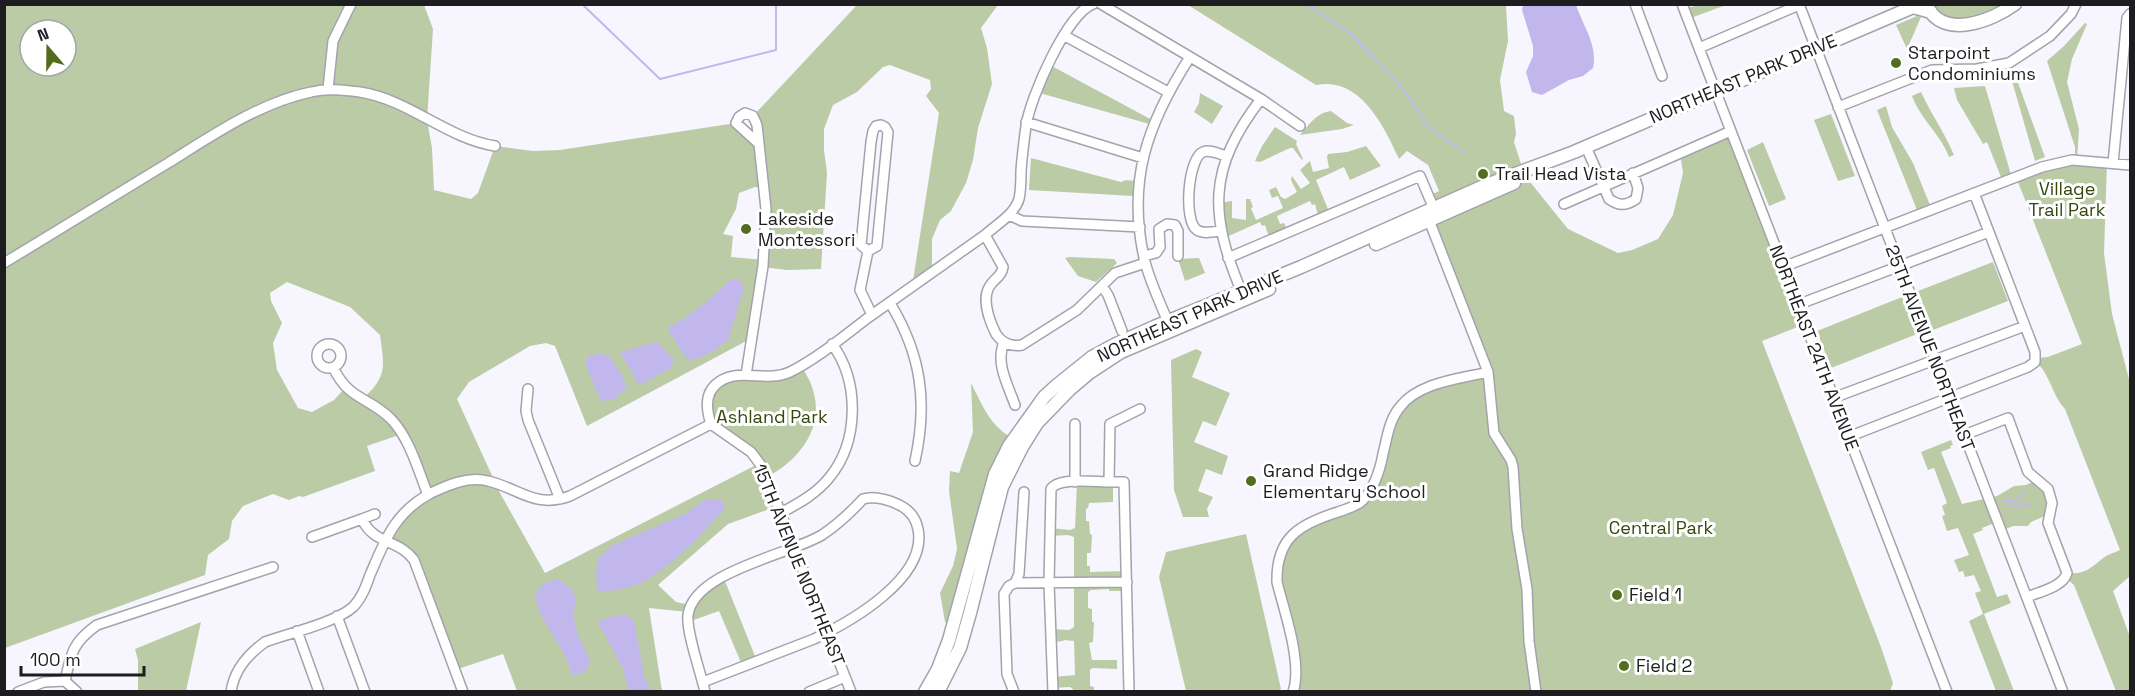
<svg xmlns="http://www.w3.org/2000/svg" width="2135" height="696" font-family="'Space Grotesk',sans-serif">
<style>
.green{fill:#bbcba6;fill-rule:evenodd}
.water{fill:#c2b7ed}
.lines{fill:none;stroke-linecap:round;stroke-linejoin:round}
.stream{stroke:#c2b7ed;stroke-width:2}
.minor-casing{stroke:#a4a2ab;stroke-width:12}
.tertiary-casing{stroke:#a4a2ab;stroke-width:15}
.minor{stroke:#fff;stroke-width:9}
.tertiary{stroke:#fff;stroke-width:12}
.poi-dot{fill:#526d1f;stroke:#fff;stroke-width:2}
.labels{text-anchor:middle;stroke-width:6;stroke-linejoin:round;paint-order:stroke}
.poi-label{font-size:18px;fill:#1d1d20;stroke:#fff;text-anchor:start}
.street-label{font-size:18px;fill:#1d1d20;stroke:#fff}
.park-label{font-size:18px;fill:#34470d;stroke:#fff}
</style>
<rect width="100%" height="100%" fill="#f7f6fe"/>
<path class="green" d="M347 4 349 7 356 4 424 5 433 29 427 120 432 148 434 190 471 199 478 193 495 146 533 151 560 150 736 123 758 142 753 116 857 5H998L981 28 987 48 992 84 978 128 973 160 966 183 951 211 940 220 932 239V273L912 287 939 113 926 96 931 89 930 80 890 65 883 67 857 92 833 105 824 129V150L827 173 821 269 787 270 763 267 752 338 587 426 555 346 546 343 530 346 469 382 457 399 500 493 545 573 760 463 711 424 708 395 726 378 768 376 800 365C833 409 811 454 767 477L778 506 728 524 658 585 676 602 691 605 723 576 757 661 743 667 719 611 688 622V612L649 608 662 691H517L503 654 455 670 414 560 385 541 391 529 428 495 402 434 367 446 375 471 303 497 299 496 289 500 273 494 243 506 232 521 229 539 208 555 205 575 5 648V5ZM30 30H66V66H30ZM755 187 764 188V260L731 257 733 236 723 234 736 209 739 193ZM287 282 350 307 380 335C384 367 388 375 363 399L345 388 334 400 312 412 298 408 277 370 273 343 282 323 271 301 270 293Z
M1188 5H1506L1508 41 1500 80 1504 111 1514 116 1516 134 1514 142 1523 170 1434 209 1429 196 1439 191 1428 165 1407 151 1399 159C1384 126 1360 76 1316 85Z
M1698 5H1726L1688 19 1684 9Z
M1927 5H2015L1956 24Z
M1917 16 1921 17 1907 49 1896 25Z
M2085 23 2087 24 2072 59 2067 82 2079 129 2077 160 2107 163 2104 253 2112 314 2130 383V576L2113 591 2130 637V691H2116L2074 585 2066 578 2067 573C2087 575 2092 566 2106 556 2110 554 2116 552 2120 550L2065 409C2052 395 2050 374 2036 362V358L2048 357 2082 344 2016 177 2075 160V147L2047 61 2064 46Z
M1048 64 1154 121 1153 125 1036 92Z
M2012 66 2045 157 2035 161 2008 67Z
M1985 86 2012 178 2003 182 1987 142 1983 144 1957 100 1954 88Z
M1921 92C1931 114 1945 133 1954 155L1949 157C1941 135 1921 120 1912 96Z
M1200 93 1223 106 1212 124 1194 112 1199 103Z
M1886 106 1892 127 1913 163 1932 210 1919 215 1877 110Z
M1331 111 1347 123 1354 125 1342 129 1300 135C1309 125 1316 113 1331 111Z
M1831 114 1855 176 1838 181 1814 120Z
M1275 127 1297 141 1296 144 1303 159 1302 160 1293 148H1290L1260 162 1255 161 1262 146Z
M1731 131 1805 324 1762 341 1881 647 1893 683 1890 691 1293 692 1297 675 1277 570 1291 537 1358 504 1369 493 1390 426 1416 393 1488 372 1429 221 1526 177 1568 229 1618 253 1632 250 1658 239 1673 215 1683 173 1680 153Z
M1763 142 1786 199 1769 206 1747 150Z
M1366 146 1381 166 1350 180 1344 167 1316 180 1330 214 1319 219 1315 204 1312 205 1310 201 1277 216 1280 224 1284 223 1288 232 1270 240 1265 225 1262 226 1260 222 1222 239 1218 203 1232 201V218L1246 220V199H1250L1253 207 1251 208 1256 220 1283 208 1278 196 1272 198 1269 190 1276 187 1281 197 1285 199 1297 192 1291 180 1292 176 1301 189 1310 183 1300 170 1310 161 1313 172 1329 168 1327 157 1328 154 1347 152Z
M1031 158 1121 182 1126 180 1135 181 1133 196 1029 190Z
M1070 257 1114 259 1117 263 1096 282 1078 276 1065 258Z
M1199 258 1205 273 1185 281 1178 259Z
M1993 262 2008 301 1933 330 1918 291Z
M1902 297 1917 334 1831 368 1817 331Z
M1196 349 1202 352 1192 377 1230 393 1216 426 1203 421 1194 442 1228 456 1222 475 1206 469 1198 491 1213 497 1207 509 1209 517H1183L1174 490 1171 360Z
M971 383C982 404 991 429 1014 438L1009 446 952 628 945 622 940 593 953 566 957 549 949 491 950 471 959 473 973 432Z
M1951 440 1953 445 1950 446 1951 448 1941 452 1962 504 1997 496 2014 486 2026 485 2039 479 2045 484 2050 514 2031 522 2028 526H2013L2001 531 1997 522 1982 528 1983 530 1973 534 1997 597 2007 594 2011 603 1984 614 2014 691H1996L1969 621 1983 614 1975 593 1981 591 1974 575 1965 577 1963 571 1959 572 1954 560 1969 555 1958 528 1947 531 1942 516 1945 515 1942 506 1947 503 1934 468 1928 470 1921 452Z
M1077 482H1113V502L1089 503 1088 508 1086 509V521H1089L1090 534 1092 535 1091 553H1087V566H1090V572L1127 571V591H1109V589L1091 590 1088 592V608L1092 609V622H1094L1093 642 1089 643 1092 660H1117V669L1092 668 1090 670V686L1094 687V691H1075L1070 687 1053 688V677L1075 675 1074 641 1064 640 1063 641 1051 642V629L1069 630 1074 627V537L1068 535 1050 536V528L1070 530 1075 528Z
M1246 534 1281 689 1274 692 1186 691 1159 577 1166 552Z
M201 622 186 691H138V660L135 649Z"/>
<path class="water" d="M1523 5H1576C1583 26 1598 45 1593 68L1583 76 1569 80 1542 95 1532 92 1526 72 1533 56V46L1522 10Z
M730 280H739L744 287 728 340 713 351 694 360 686 358 667 328C692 315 711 299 730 280Z
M657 342 674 360 671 368 639 385 620 352Z
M601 354 609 356 622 375 627 388 614 399 601 401 585 364 589 355Z
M706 499H721L725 508C704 532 666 573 636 585 623 590 611 591 598 591L596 575 598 559 611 546 685 514Z
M558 579 573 590 576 601 573 614 577 633 589 658V665L583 673 572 676C568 649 539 623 536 599 535 587 548 581 558 579Z
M614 616H629L634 621 644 675 651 691H629L623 669 600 626V620Z"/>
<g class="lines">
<path class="stream" d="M582 4 660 79 776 50V4
M1307 4 1350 33 1396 80 1430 128 1465 153
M2004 500 2013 506 2031 505
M2006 500H2016L2025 493"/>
<g class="minor-casing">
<path id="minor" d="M1101 4 1261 99 1300 126
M1635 4 1662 76
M1682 4 1947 692
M1799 4 2063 692
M1065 36 1168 92
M1699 48 1799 5
M328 89 333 41 351 4
M1838 107 1932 70 1977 69 2009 63 2050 36 2071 14 2076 4
M1026 122 1143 158
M1586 147 1609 199C1619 206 1626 206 1636 199L1638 188 1633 173
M2113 163 2127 18 2130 14
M1564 204 1731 131
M1009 215 1022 221 1140 227
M1427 215 1488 372 1494 433 1511 460 1513 467 1517 529 1527 589 1529 641 1536 692
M1220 231C1213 232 1203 234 1197 230 1183 221 1188 158 1203 152 1210 149 1219 154 1226 156
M985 235 1003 267C1002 275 997 277 992 283 980 296 989 320 996 334 1002 343 1012 347 1022 345L1077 310 1115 273 1145 263
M868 251 861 245 871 142 873 131 876 126 881 125 885 127 888 132 877 246 868 251 860 290 872 315
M1144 256 1156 253 1160 247 1159 229 1167 224 1175 225 1178 231V256
M1228 258 1420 176 1434 209
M4 263C59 230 113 196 168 163 213 135 259 103 311 92 327 88 344 90 360 92 410 100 446 138 495 146
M1783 267 2042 167 2072 160 2130 165
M1102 286 1108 295 1122 331
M1243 295C1209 216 1207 169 1261 99
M890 303C921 354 928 402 915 461
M1797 305 1989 232
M1170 326C1161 306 1151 284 1145 262 1126 182 1147 124 1190 57
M1004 342C995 363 1008 385 1015 405
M317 356a12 12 0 1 1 24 0a12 12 0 1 1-24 0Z
M333 367C349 401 368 396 391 419 410 439 418 470 428 495
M746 375 763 266 766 209 757 125 753 116 745 113 739 117 736 123 758 143
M528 389 526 411 528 420 560 499
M1833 398 2025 326
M711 424 751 452 763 468 851 692
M1075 424V482
M1964 435 2008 418 2028 472 2048 489 2052 503 2048 523 2067 573C2063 587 2039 592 2027 597
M1848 437 2028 367 2035 362V352L1974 193
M1109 482H1124L1129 692
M781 513C799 503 816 494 829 478 859 442 860 382 832 344
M362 519 375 514
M312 537 362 519C374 545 399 539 414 560L463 692
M1015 583 1019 574 1024 492
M337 616 365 692
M297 631 319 692
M65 681C71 653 73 642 97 625L273 567
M703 682 814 639C850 622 928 578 918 529 916 519 911 512 903 507 893 501 875 495 863 499 851 512 837 525 822 535 789 555 694 571 688 615 686 632 701 673 705 692
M18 692 44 682 65 681 77 692
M231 692C234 670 247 655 265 642 287 634 337 622 353 607 362 598 366 586 370 575 385 540 395 512 431 493 448 485 468 476 488 481 519 488 534 509 570 496L711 424C706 409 704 392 719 382 740 367 767 383 790 372 818 358 844 336 869 317 908 289 947 262 985 235 997 224 1014 215 1019 199 1021 190 1021 180 1021 171 1022 156 1024 141 1026 126 1030 98 1067 13 1093 4
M809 692 845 677
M1014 692 1007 674 1004 594 1009 586 1015 583 1127 582
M1053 692 1049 583 1051 489C1059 477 1095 482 1109 482L1110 424 1140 409
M1293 692C1303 663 1284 611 1277 582 1276 537 1300 524 1338 512 1346 509 1356 507 1363 500 1374 488 1380 470 1383 454 1387 438 1389 420 1400 407 1419 382 1460 379 1488 372"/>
</g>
<g class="tertiary-casing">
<path id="tertiary" d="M1927 6C1943 40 1992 21 2015 4
M1376 244 1514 183
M925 692 938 669 949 640 995 474 1009 446 1044 397 1056 386 1092 357 1116 344 1154 327 1301 267 1486 185 1574 152 1913 7 1931 12
M938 692 960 648 970 613 1002 487 1022 447 1037 423 1069 390 1089 373 1121 352 1269 289"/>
</g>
<use href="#minor" class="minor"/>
<use href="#tertiary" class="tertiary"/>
</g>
<g class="poi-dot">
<circle cx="1896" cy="63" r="6"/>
<circle cx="1483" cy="174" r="6"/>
<circle cx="746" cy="229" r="6"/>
<circle cx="1251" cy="481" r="6"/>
<circle cx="1617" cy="595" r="6"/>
<circle cx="1624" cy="666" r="6"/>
</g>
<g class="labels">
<g class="poi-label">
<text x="1908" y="59">Starpoint<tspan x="1908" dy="21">Condominiums</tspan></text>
<text x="1495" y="180">Trail Head Vista</text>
<text x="758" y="225">Lakeside<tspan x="758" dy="21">Montessori</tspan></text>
<text x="1263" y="477">Grand Ridge<tspan x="1263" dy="21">Elementary School</tspan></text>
<text x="1629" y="601">Field 1</text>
<text x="1636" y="672">Field 2</text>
</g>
<g class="street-label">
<text transform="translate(1743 79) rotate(-23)" y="6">NORTHEAST PARK DRIVE</text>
<text transform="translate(1190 316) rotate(-24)" y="6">NORTHEAST PARK DRIVE</text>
<text transform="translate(1814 348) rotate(69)" y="6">NORTHEAST 24TH AVENUE</text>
<text transform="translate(1930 348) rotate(69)" y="6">25TH AVENUE NORTHEAST</text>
<text transform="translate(799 565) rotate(68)" y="6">15TH AVENUE NORTHEAST</text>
</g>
<g class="park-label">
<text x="2067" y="195">Village<tspan x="2067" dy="21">Trail Park</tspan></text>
<text x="772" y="423">Ashland Park</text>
<text x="1661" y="534">Central Park</text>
</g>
</g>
<rect width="2135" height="696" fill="none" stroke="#1d1d20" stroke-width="12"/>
<g transform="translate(48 48) rotate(340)"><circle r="28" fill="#ffffff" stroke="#a5a5a6" stroke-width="1.5"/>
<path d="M0-4.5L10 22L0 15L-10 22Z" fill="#526d1f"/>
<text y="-9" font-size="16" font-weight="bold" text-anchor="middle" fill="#1d1d20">N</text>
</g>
<path d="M21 666v9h123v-9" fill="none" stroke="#1d1d20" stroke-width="3"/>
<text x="30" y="666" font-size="18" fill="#1d1d20" stroke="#ffffff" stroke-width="4.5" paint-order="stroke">100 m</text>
</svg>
